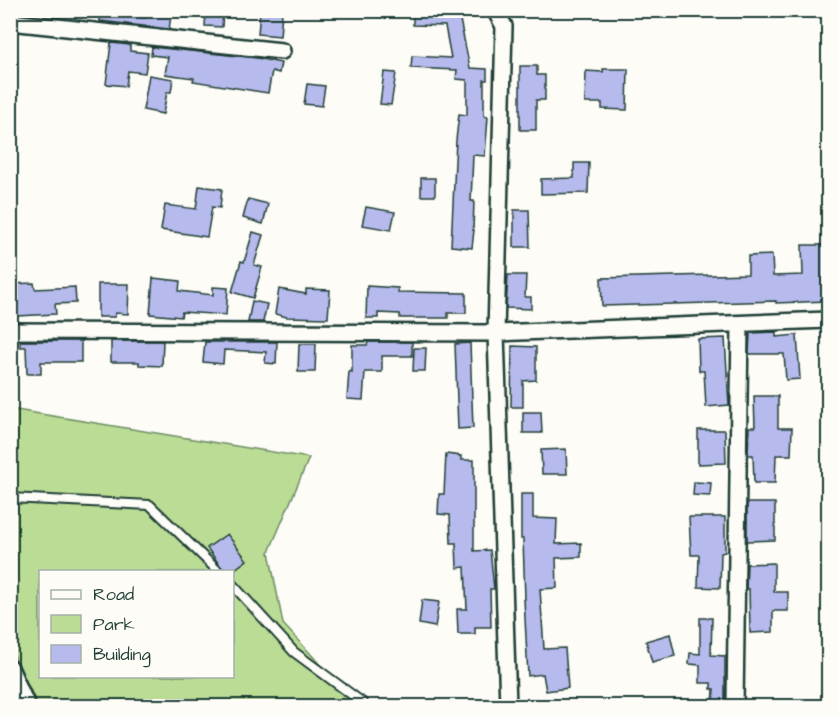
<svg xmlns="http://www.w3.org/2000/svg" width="839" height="717" font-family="'Architects Daughter',sans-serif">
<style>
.green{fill:#bbdc95;stroke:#6d8c64;stroke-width:1.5;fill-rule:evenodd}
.building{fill:#b6baec;stroke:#1f3d34;stroke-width:1.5}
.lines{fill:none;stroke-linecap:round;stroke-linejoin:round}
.lane-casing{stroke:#1f3d34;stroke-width:12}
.street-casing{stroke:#1f3d34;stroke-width:20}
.lane{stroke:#fdfcf7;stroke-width:8}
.street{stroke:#fdfcf7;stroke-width:15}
</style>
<rect width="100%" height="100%" fill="#fdfcf7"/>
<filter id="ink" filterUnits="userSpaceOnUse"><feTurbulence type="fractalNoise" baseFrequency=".0167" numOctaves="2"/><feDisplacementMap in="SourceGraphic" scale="12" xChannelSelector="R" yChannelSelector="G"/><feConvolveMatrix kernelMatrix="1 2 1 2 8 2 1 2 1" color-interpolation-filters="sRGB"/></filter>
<g filter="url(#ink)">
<path class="green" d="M10 409 309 458 269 552 283 624 356 703 357 706H38L11 648ZM40 572H232V676H40Z"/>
<path class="building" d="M100 10H118L117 15 145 18 146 10H172L169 29 100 21Z
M206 10H223L222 27 205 26Z
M260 10 282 12 280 36 258 34Z
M413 10H458L470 68 487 69V80H484V116L488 117 485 156 473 155 471 201H474L473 230H474L472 248 451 246 456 140 459 114 467 115V80L456 79 457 70 411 68 412 56 451 58 445 26 413 25Z
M111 43 130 45V51L148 53 145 73 128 71 126 86 106 84Z
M152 47 257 58 281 63 279 73 272 71 268 93 193 81 194 78 165 74 168 57 151 55Z
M520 66H537V75H545V100H536V130H520Z
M603 69H628L627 110 602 109V103H585L586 71 603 72Z
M384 72 396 73 391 105 380 104Z
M149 75 173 79 171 92H167L163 114 143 110Z
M307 84 325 86 322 106 304 104Z
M574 163H589L588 193 541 194V179L574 178Z
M421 178H435V196H421Z
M199 186 222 189 220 208 212 207 207 237 161 230 165 205 196 209Z
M248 199 268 204 263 224 243 218Z
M366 207 395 212 391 230 362 225Z
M514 210H529L530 247H514Z
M253 232 263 235 254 265 262 267 253 298 232 292 241 261 244 262Z
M802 245H828V301L776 303V301L602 306 601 278 748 274V256L772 255 773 276 803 275Z
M508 275H526L525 297H531V309L506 308Z
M153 278 180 281 179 291 213 295V287L228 288 226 315 182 312 181 317 150 314Z
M34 283 35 289 75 287 76 303 55 304 56 314 17 316 16 294 10 295V284Z
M98 284H129L128 314 115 313V317H98Z
M367 286 398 288V292L466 293V313H448V318H400V314L378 313V318H366Z
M279 289 306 294V289L330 290 328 318 287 317 275 314Z
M252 301 267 304 263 322H248Z
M776 332V337L797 335 800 379 786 380 784 354H749L750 333Z
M725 338 729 405 706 407 704 371H699L698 339Z
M20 341H81V362H41V374H27L26 347H20Z
M111 341H163L162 366 139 365V362H111Z
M205 342H277L276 364 265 363 266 352 224 350 223 364 203 362Z
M368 342H412V356H382V372H365L363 400 347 399 349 371 352 372V345H367Z
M470 343 473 428 458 429 455 344Z
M299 344H316L315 372H298Z
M512 346 536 347V380L523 381V407H511Z
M414 348H426L425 371H413Z
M754 396H778V428H792L791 455H776L775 483H754L753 455H748L749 427H755Z
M523 412H541L542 433H523Z
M698 430H725L726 463 698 464Z
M566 449 567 474H542L541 450Z
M446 454 461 456V460H474V551L490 550 494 589H490L491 627H475V634H458L457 609H467L465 567 457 568 456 543H451L450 515 438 514 439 494H444Z
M694 482 711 483 710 496 693 495Z
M521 494H533V518L557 519 556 544 581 543V557L556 558 557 588 540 589 544 649 565 648 568 688 546 691 543 674 528 676 524 599H525L523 539H521Z
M747 503H775V540L747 541Z
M689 517H725V552L721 553 720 588 698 587 699 555H691Z
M227 534 247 560 231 572H225L207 548Z
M774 563V592H788V611H773V632L750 633 749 589H746L747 564Z
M422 600 439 602 435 627 419 624Z
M700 618H712L711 655 725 656V706H713L714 689H711V683H700V665L689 664 690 653 700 654Z
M670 634 675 656 652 662 646 641Z"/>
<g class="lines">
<g class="lane-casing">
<path id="lane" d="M10 498 150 505 219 572
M232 584 294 652 363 703 364 706"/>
</g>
<g class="street-casing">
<path id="street" d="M495 10 504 26 496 333 508 706
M10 22 282 51
M10 331 496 333 828 320
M10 668 27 706
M735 706 740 324"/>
</g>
<use href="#lane" class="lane"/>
<use href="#street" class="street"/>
</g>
</g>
<rect width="839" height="717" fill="none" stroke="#fdfcf7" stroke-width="36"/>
<rect x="18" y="18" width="803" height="681" fill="none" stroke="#1f3d34" stroke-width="2" filter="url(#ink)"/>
<rect x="39" y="570" width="195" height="108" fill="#fdfcf7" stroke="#a4b0a9" stroke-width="1.5"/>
<rect x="51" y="590" width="30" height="9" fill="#fdfcf7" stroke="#a4b0a9" stroke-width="1.5"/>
<text x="93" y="600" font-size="18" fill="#1f3d34">Road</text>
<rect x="51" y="615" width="30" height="18" fill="#bbdc95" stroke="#a4b0a9" stroke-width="1.5"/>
<text x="93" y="630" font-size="18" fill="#1f3d34">Park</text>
<rect x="51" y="645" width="30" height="18" fill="#b6baec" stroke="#a4b0a9" stroke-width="1.5"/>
<text x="93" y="660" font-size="18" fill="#1f3d34">Building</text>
</svg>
